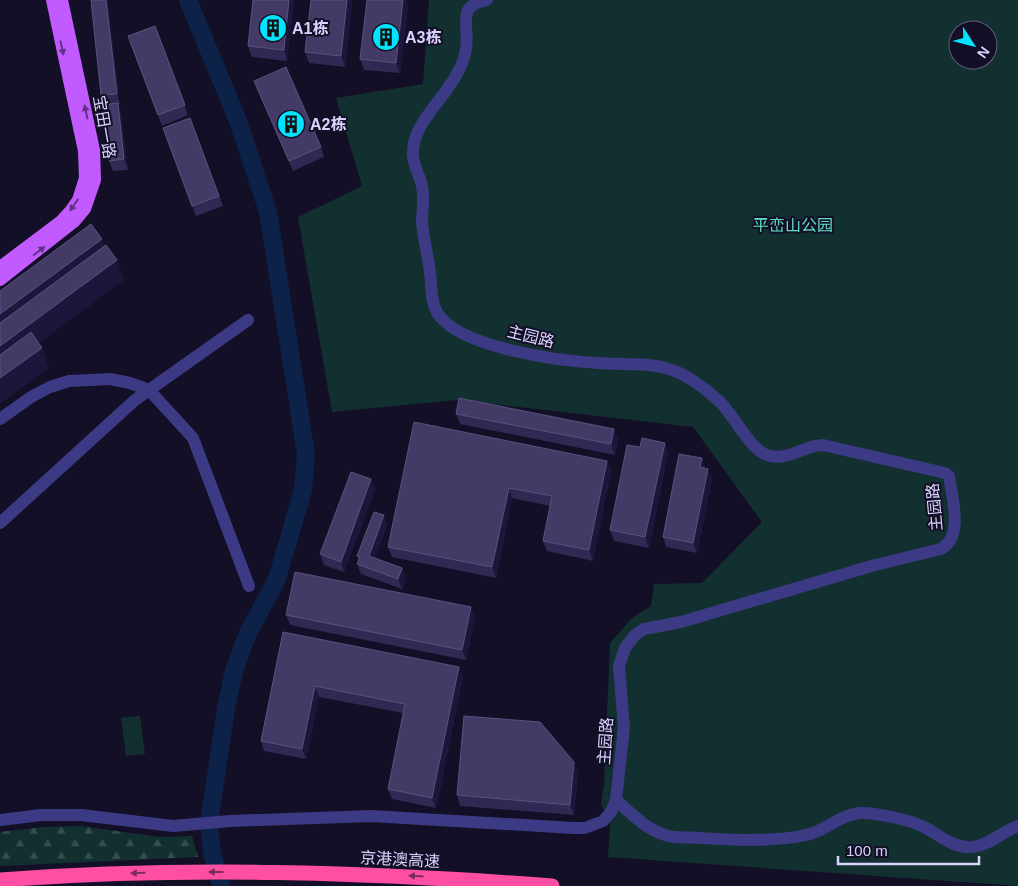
<svg xmlns="http://www.w3.org/2000/svg" width="1018" height="886" font-family="Arial,'Noto Sans SC',sans-serif">
<style>
.forest{fill:url(#forest-firs)}
.park{fill:#12302f;fill-rule:evenodd}
.lines{fill:none;stroke-linecap:round;stroke-linejoin:round}
.river{stroke:#0c2248;stroke-width:18}
.minor{stroke:#3d3a85;stroke-width:12}
.major{stroke:#c25bff;stroke-width:12}
.highway{stroke:#ff4fa3;stroke-width:15}
.wall{fill:#312854}
.shaded-wall{fill:#1d163a}
.building{fill:#433a66;stroke:#5a527e}
.oneway{fill:#623188}
.oneway2{fill:#7d2c5e}
.labels{text-anchor:middle;stroke-width:4;stroke-linejoin:round;paint-order:stroke}
.poi-label{font-size:16px;font-weight:bold;fill:#d9d4ff;stroke:#130f26;text-anchor:start}
.street-label{font-size:16px;fill:#d9d4ff;stroke:#130f26}
.park-label{font-size:16px;fill:#5fe0c0;stroke:#130f26}
</style>
<defs>
<pattern id="forest-firs" width="22" height="20" patternUnits="userSpaceOnUse" patternTransform="scale(1.25)"><rect width="22" height="20" fill="#12302f"/><path d="M5 1l3.5 6h-7zM16 11l3.5 6h-7z" fill="#344d4e"/></pattern>
</defs>
<rect width="100%" height="100%" fill="#130f26"/>
<path class="forest" d="M81 826 159 837 192 836 198 857 0 866V832L42 827Z"/>
<path class="park" d="M429 0H1018V886L608 857 610 824 601 804 604 784 610 643 632 618 651 606 654 584 702 583 762 522 693 427 457 400 332 412 298 217 362 186 336 98 423 84ZM958 30H988V60H958Z
M140 716 145 754 126 756 121 718Z"/>
<g class="lines">
<path class="river" d="M188 0 238 121 268 212 306 454 303 490 277 579 247 635 234 671 226 708 209 823 212 853 221 886"/>
<path class="minor" d="M0 419 31 397 50 387 69 381 110 379 130 383 149 390 193 438 249 586
M0 523 135 400 248 320
M616 800C633 815 650 834 674 837 718 838 763 844 806 835 826 831 842 813 862 813 876 813 910 820 922 826 939 834 952 849 973 847 989 845 1004 831 1018 826
M0 820 41 815H81L173 826 230 821 371 816 574 828H585L603 821 611 812 616 800 624 727 619 666 625 648 635 635 644 629 681 622 875 565 941 549C964 536 952 498 949 476L945 473 823 445C805 445 790 460 770 456 752 453 735 417 721 403 706 389 689 375 669 369 647 362 621 365 599 363 559 361 461 348 438 314 430 302 432 285 430 272 428 253 422 237 422 218 423 208 424 196 422 186 420 176 414 167 413 156 411 130 434 108 448 88 456 77 464 63 466 49 470 27 455 5 487 0"/>
<path class="major" d="M0 267 61 221 71 210 78 200 85 178 84 151 52 0
M0 280 75 221 85 209 95 180 94 150 62 0"/>
<path class="highway" d="M0 880C184 866 368 872 552 886"/>
</g>
<path class="wall" d="M91 0 120 104H118L121 113 128 170 113 171 109 161 105 104 101 95Z
M294 0 287 61 252 57 248 46Z
M311 0H352L345 67 309 63 305 52Z
M408 5 400 73 364 70 360 59Z
M155 26 188 115 162 126 128 36Z
M254 81 321 147 324 157 293 171Z
M190 118 223 206 196 216 163 128Z
M456 414 618 439 615 455 460 424Z
M414 422 607 461 611 471 593 561 547 551 543 541 550 506 512 498 496 578 392 557 388 547Z
M665 443 668 453 649 548 614 541 610 530 640 447Z
M702 458 705 468 712 479 697 553 666 547 663 537Z
M371 479 375 490 344 572 324 565 320 554Z
M384 515 387 525 375 558 402 568 406 579 402 589 361 574 357 564 359 560 357 556Z
M471 607 475 617 466 660 290 625 286 615Z
M283 632 463 677 436 808 392 799 388 789 403 713 319 697 306 759 264 751 261 741Z
M578 772 574 815 460 806 457 795Z"/>
<path class="shaded-wall" d="M106 0H108L120 104 117 94Z
M289 0H294L287 61 284 50Z
M347 0H352L345 67 341 56Z
M403 0H406L408 5 400 73 396 63Z
M118 103 121 113 128 170 124 159Z
M102 239 109 259 0 340V314Z
M117 260 124 280 0 372V346Z
M42 348 49 368 0 404V378Z
M614 429 618 439 615 455 611 444Z
M665 443 668 453 649 548 645 537Z
M702 458 705 469 700 467Z
M607 461 611 471 593 561 589 550Z
M708 469 712 479 697 553 693 543Z
M371 479 375 490 344 572 341 562Z
M509 488 512 498 496 578 492 567Z
M384 515 387 525 372 566 369 556Z
M402 568 406 579 402 589 398 579Z
M471 607 475 617 466 660 462 650Z
M459 667 463 677 436 808 432 798Z
M315 686 319 697 306 759 302 749Z
M574 762 578 772 574 815 570 805Z"/>
<path class="building" d="M91 0H106L117 94 101 95Z
M253 0H289L284 50 248 46Z
M311 0H347L341 56 305 52Z
M367 0H403L396 63 360 59Z
M155 26 185 105 158 115 128 36Z
M286 67 321 147 289 161 254 81Z
M118 103 124 159 109 161 103 105Z
M190 118 219 196 192 206 163 128Z
M91 224 102 239 0 314V291Z
M106 245 117 260 0 346V323Z
M31 332 42 348 0 378V355Z
M459 398 614 429 611 444 456 414Z
M414 422 607 461 589 550 543 541 552 496 509 488 492 567 388 547Z
M642 438 665 443 645 537 610 530 627 445 640 447Z
M679 454 702 458 700 467 708 469 693 543 663 537Z
M351 472 371 479 341 562 320 554Z
M374 512 384 515 369 556 402 568 398 579 357 564 360 557 357 556Z
M295 572 471 607 462 650 286 615Z
M283 632 459 667 432 798 388 789 405 704 315 686 302 749 261 741Z
M464 716 540 722 574 762 570 805 457 795Z"/>
<defs><path id="oneway-solid" d="M-6-.8H1V-3.2L6.5 0L1 3.2V.8H-6Z" transform="scale(1.25)"/></defs>
<g class="oneway">
<use href="#oneway-solid" transform="translate(62 48) rotate(78)"/>
<use href="#oneway-solid" transform="translate(86 112) rotate(-102)"/>
<use href="#oneway-solid" transform="translate(74 205) rotate(125)"/>
<use href="#oneway-solid" transform="translate(39 251) rotate(-37)"/>
</g>
<g class="oneway2">
<use href="#oneway-solid" transform="translate(216 872) rotate(180)"/>
<use href="#oneway-solid" transform="translate(138 873) rotate(179)"/>
<use href="#oneway-solid" transform="translate(416 876) rotate(-177)"/>
</g>
<defs>
<g id="building-disc" transform="scale(1.4375)"><circle r="9.5" fill="#00e5ff" stroke="#130f26"/><path d="M-4-6H4V6H1V3H-1V6H-4ZM-2.5-4.3h1.7v1.8h-1.7ZM.8-4.3h1.7v1.8H.8ZM-2.5-1h1.7V.8h-1.7ZM.8-1h1.7V.8H.8Z" fill="#111"/></g>
</defs>
<g fill-rule="evenodd">
<use href="#building-disc" x="273" y="28"/>
<use href="#building-disc" x="386" y="37"/>
<use href="#building-disc" x="291" y="124"/>
</g>
<g class="labels">
<g class="poi-label">
<text x="292" y="34">A1栋</text>
<text x="405" y="43">A3栋</text>
<text x="310" y="130">A2栋</text>
</g>
<g class="street-label">
<text transform="translate(105 127) rotate(80)" y="6">宝田一路</text>
<text transform="translate(531 336) rotate(14)" y="6">主园路</text>
<text transform="translate(934 507) rotate(-95)" y="6">主园路</text>
<text transform="translate(605 741) rotate(-86)" y="6">主园路</text>
<text transform="translate(400 859) rotate(3)" y="6">京港澳高速</text>
</g>
<g class="park-label">
<text x="793" y="231">平峦山公园</text>
</g>
</g>
<g transform="translate(973 45) rotate(126)"><circle r="24" fill="#130f26" stroke="#625e7d"/>
<path d="M0-4L9 19L0 12L-9 19Z" fill="#00e5ff"/>
<text y="-8" font-size="14" font-weight="bold" text-anchor="middle" fill="#d9d4ff">N</text>
</g>
<path d="M838 856v8h141v-8" fill="none" stroke="#d9d4ff" stroke-width="2.5"/>
<text x="846" y="856" font-size="15" fill="#d9d4ff" stroke="#130f26" stroke-width="4" paint-order="stroke">100 m</text>
</svg>
